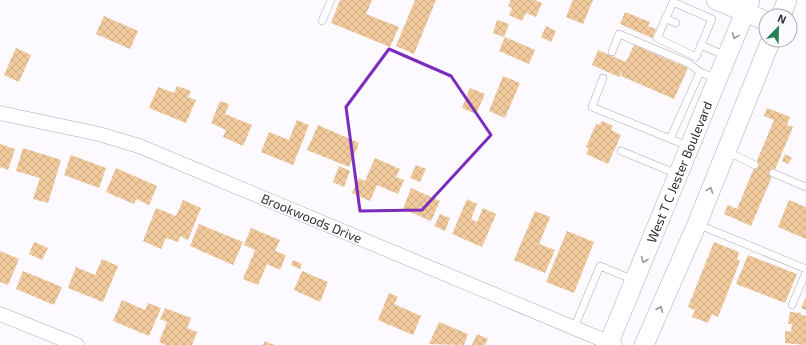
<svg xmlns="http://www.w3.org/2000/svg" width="806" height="345" font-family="'Exo 2',sans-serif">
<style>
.building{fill:url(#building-cross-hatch)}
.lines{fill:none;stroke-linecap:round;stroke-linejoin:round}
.lane-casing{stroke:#b5a7bd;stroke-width:8}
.street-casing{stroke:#b5a7bd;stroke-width:15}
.secondary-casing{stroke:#b5a7bd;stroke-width:20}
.lane{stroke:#fff;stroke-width:7}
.street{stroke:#fff;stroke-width:14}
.secondary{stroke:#fff;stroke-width:19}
.oneway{stroke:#98969a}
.marked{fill:none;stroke:#7b2cbf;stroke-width:3;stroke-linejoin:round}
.labels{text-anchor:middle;stroke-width:3;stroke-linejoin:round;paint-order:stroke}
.street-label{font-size:13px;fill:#312c35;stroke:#fdfaff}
</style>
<defs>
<pattern id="building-cross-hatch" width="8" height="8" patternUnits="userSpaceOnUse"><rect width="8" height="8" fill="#f0c99c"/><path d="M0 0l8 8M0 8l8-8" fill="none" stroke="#cead87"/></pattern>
</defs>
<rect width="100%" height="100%" fill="#fdfaff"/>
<path class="building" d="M340 0H372L366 14 399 27 390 47 331 23Z
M415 0H436L414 54 396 46Z
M511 0H534L542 3 536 17 526 13 522 21 509 15 512 8 508 6Z
M573 0H593L583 24 566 17Z
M625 12 650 22 648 26 656 29 652 38 620 24Z
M104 16 138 31 130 49 96 34Z
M497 20 509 24 504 37 493 33Z
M546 26 556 31 551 42 541 37Z
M505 37 535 50 529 64 499 51Z
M634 45 688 68 674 99 621 76 623 69 619 77 592 65 598 50 626 62Z
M16 48 31 55 19 82 4 75Z
M503 76 520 83 505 118 489 111Z
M177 86 191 91 188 97 196 100 186 123 149 108 158 87 174 93Z
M470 88 485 94 476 114 462 108Z
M220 101 229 104 225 114 252 125 243 146 223 137 226 130 211 123Z
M767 108 790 117 787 125 793 127 751 226 724 214 728 205 737 209 774 120 764 116Z
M297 120 309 125 293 165 261 152 269 132 289 140Z
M602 121 613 126 611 130 621 135 608 164 586 154 589 148 586 147 596 124 599 125Z
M318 125 359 143 349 167 307 150Z
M0 144 15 149 8 170 0 167Z
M23 148 61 160 48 203 33 199 40 178 16 171Z
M785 154 792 158 788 164 782 161Z
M71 155 106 168 99 188 64 175Z
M375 158 400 169 396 177 404 180 398 194 377 185 370 201 352 193 359 178 365 181Z
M416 165 426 169 420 182 410 178Z
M339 166 350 171 344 187 333 182Z
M116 168 157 186 149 205 136 199 134 204 106 192Z
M411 188 440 201 431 221 403 209Z
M467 199 477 204 471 219 477 222 483 208 496 214 482 247 452 234Z
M183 200 201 208 188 240 180 236 178 242 166 238 161 249 143 241 156 208 176 216Z
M789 200 806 207V239L778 227Z
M535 211 550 217 539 244 555 250 545 273 514 260Z
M440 214 450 218 445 231 434 226Z
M199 224 243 242 233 265 190 246Z
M251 228 280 240 275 251 286 255 280 270 267 264 258 285 243 279 255 250 244 245Z
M567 231 594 242 574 293 546 282Z
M34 242 48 248 42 260 29 254Z
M714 242 739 252 737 259 740 261 718 317 712 314 708 323 692 317 695 310 688 307Z
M0 251 19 259 8 285 0 282Z
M748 255 797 274 785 303 736 284Z
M102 259 118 266 103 302 68 288 76 267 95 275Z
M293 260 302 264 300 269 291 265Z
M23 271 62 287 54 305 16 289Z
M302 271 328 282 320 302 294 290Z
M389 293 398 297 394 304 421 316 413 335 378 320Z
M806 297V310L801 308Z
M122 300 145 310 148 303 161 308 149 336 113 321Z
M165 308 191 318 187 328 197 332 192 345H166L159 342 167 322 160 319Z
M790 312 801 313V315L806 316V345L785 343V331L791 332 792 324H788Z
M439 322 468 334 464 345 429 344Z
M477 334 488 339 485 345H472Z
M265 341 274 345H263Z"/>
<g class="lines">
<g class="lane-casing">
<path id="lane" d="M674 0 657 38 696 57 701 45 726 56
M673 2 712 19 701 45
M665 18 676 23
M322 21 331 0
M612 52 619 34 688 63 700 72
M603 78 592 107 688 146
M670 139 700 72 717 79
M621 151 677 174
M728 152 755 165
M773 173 806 187
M697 224 806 269
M792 305 806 272
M574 328 600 266 634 280"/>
</g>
<g class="street-casing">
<g id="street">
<path id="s1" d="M0 113 99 134 139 146 615 345"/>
<path d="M0 314 77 345"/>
</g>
</g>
<g class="secondary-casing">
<g id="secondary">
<path d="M716 0 766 21"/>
<path d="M781 16 787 0"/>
<path id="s2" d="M608 345 750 0"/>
<path d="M644 345 697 224 771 40"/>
</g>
</g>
<use href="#lane" class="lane"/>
<use href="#street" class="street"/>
<use href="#secondary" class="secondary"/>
</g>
<defs><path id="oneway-chevron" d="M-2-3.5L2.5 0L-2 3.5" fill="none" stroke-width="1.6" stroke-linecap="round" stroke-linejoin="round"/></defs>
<g class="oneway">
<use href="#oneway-chevron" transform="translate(735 36) rotate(112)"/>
<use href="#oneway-chevron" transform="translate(710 190) rotate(-69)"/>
<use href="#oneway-chevron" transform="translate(644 260) rotate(112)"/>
<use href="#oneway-chevron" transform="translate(660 309) rotate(-67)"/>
</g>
<path class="marked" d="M389 49 451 76 491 135 422 210 360 211 346 107Z"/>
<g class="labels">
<g class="street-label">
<text dy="5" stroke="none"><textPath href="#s2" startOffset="187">West T C Jester Boulevard</textPath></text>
<text dy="5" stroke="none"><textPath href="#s1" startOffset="330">Brookwoods Drive</textPath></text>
</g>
</g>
<g transform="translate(778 28) rotate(23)"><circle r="19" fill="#fdfaff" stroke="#aba8ae"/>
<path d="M0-3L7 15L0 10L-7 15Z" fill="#258157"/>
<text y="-6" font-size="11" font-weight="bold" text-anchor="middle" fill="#312c35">N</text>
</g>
</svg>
